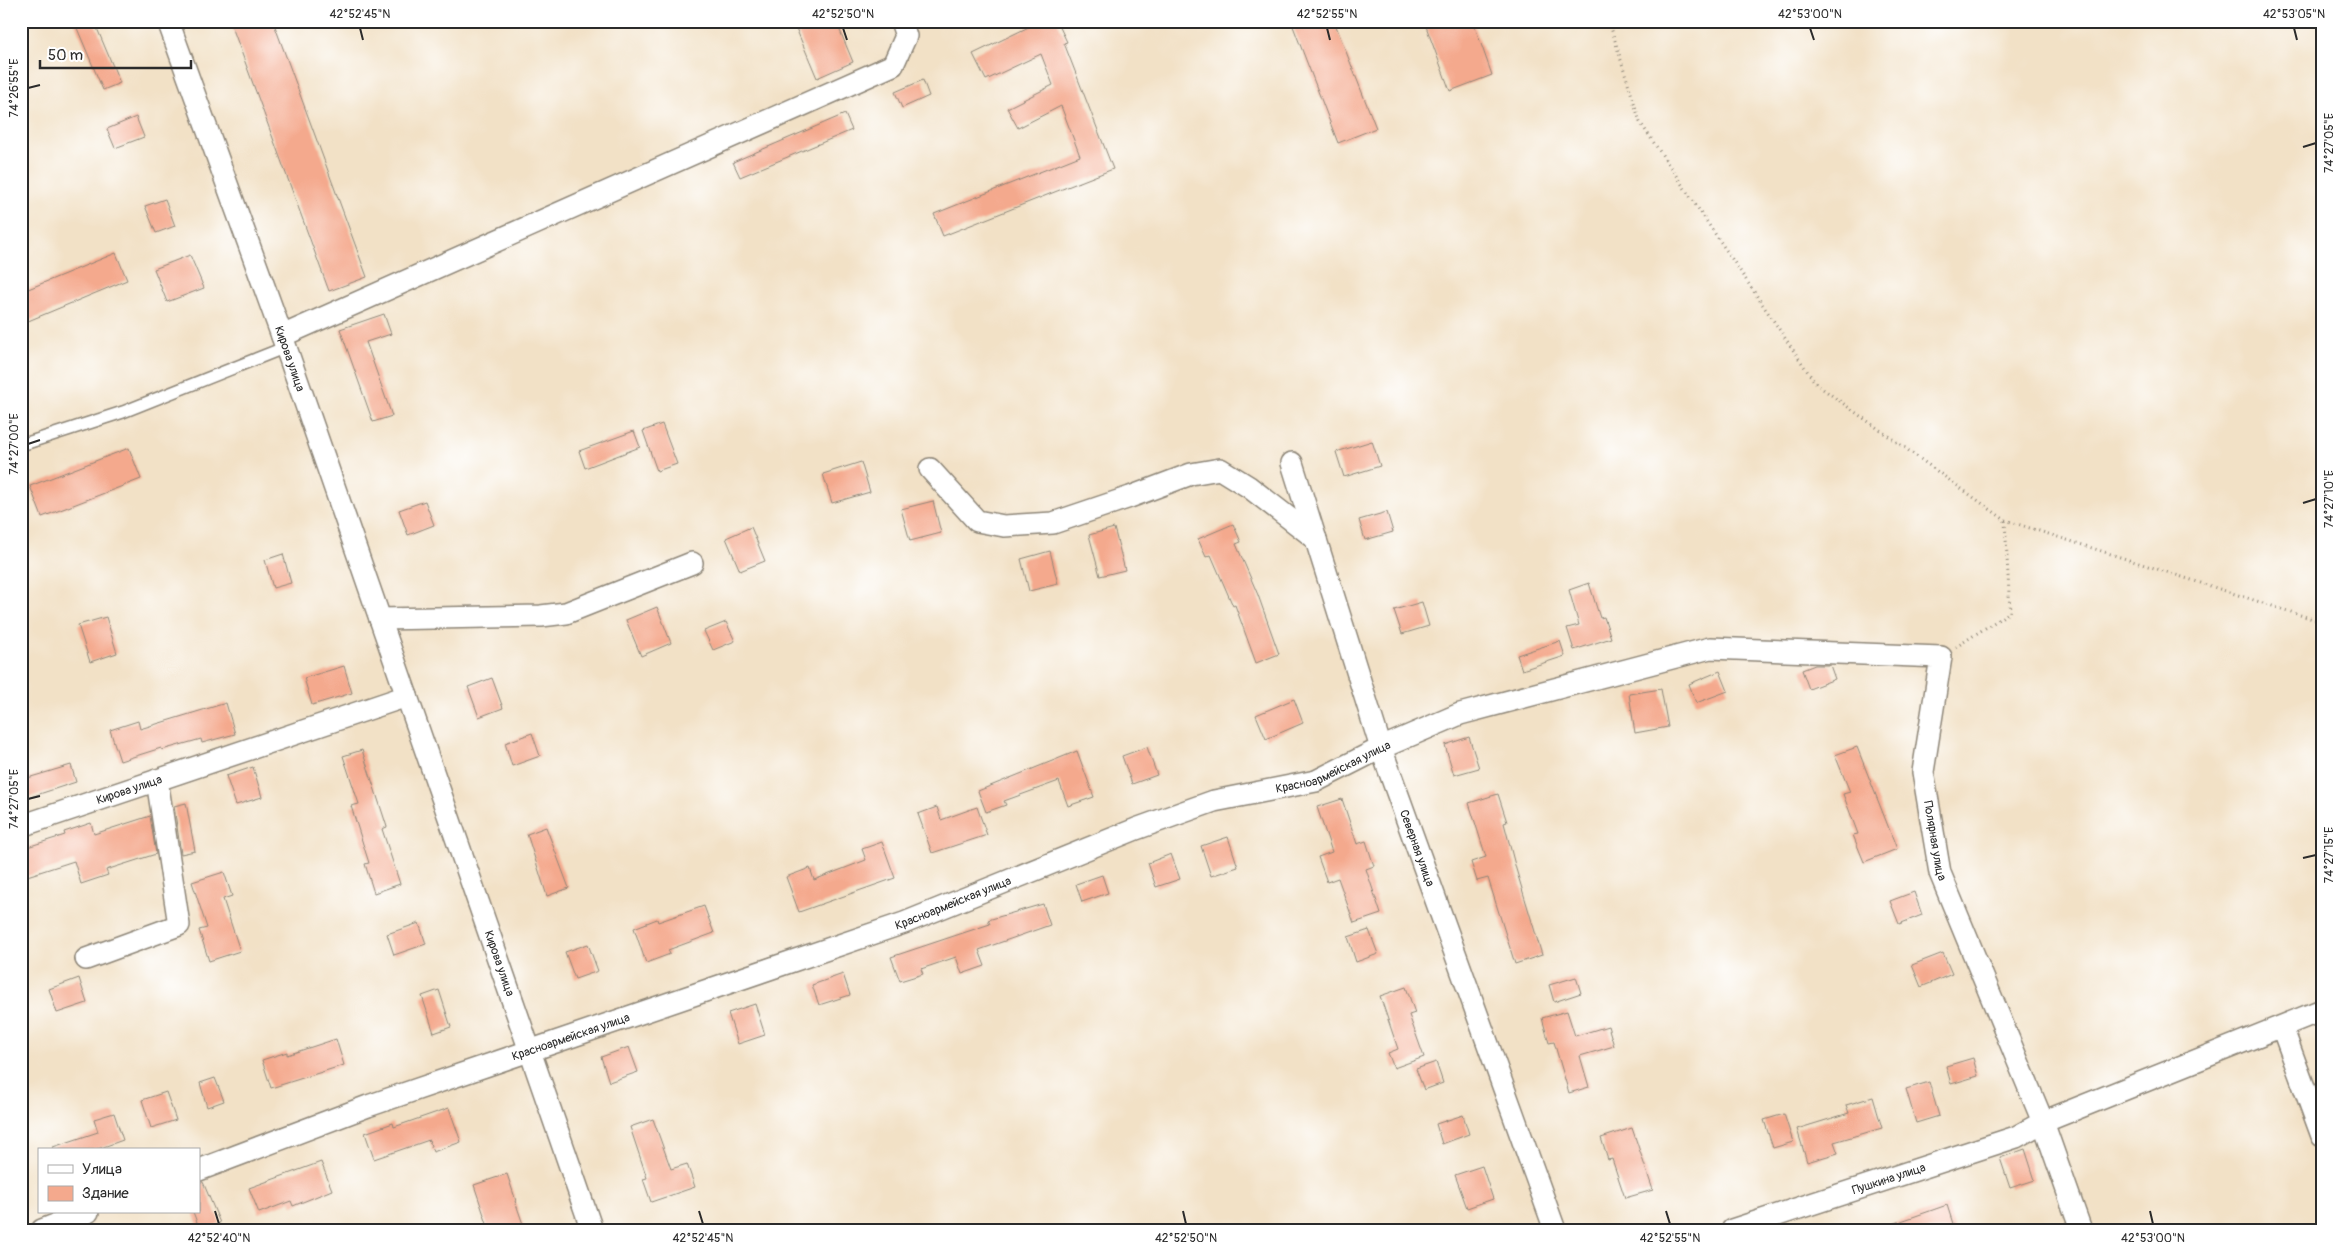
<svg xmlns="http://www.w3.org/2000/svg" width="2343" height="1251" font-family="Pangolin,sans-serif">
<style>
.building{fill:#f4a98d}
.lines{fill:none;stroke-linecap:round;stroke-linejoin:round}
.lane-casing{stroke:#8e8678;stroke-width:14}
.street-casing{stroke:#8e8678;stroke-width:24}
.path{stroke:#8e8678;stroke-width:3;stroke-dasharray:1 4;stroke-linecap:butt}
.lane{stroke:#fff;stroke-width:11}
.street{stroke:#fff;stroke-width:21}
.ticks{fill:none;stroke:#2b2b2b;stroke-width:2}
.labels{text-anchor:middle;stroke-width:4.5;stroke-linejoin:round;paint-order:stroke}
.street-label{font-size:12px;fill:#2b2b2b;stroke:#fff}
.neatline{fill:none;stroke:#2b2b2b;stroke-width:2}
.ticks-label{font-size:12px;text-anchor:middle;fill:#2b2b2b}
</style>
<rect width="100%" height="100%" fill="#fff"/>
<filter id="ink" filterUnits="userSpaceOnUse"><feTurbulence type="fractalNoise" baseFrequency=".02" numOctaves="2"/><feDisplacementMap in="SourceGraphic" scale="10" xChannelSelector="R" yChannelSelector="G"/><feConvolveMatrix kernelMatrix="1 2 1 2 8 2 1 2 1" color-interpolation-filters="sRGB"/></filter>
<filter id="wash" filterUnits="userSpaceOnUse"><feTurbulence type="fractalNoise" baseFrequency=".0096" numOctaves="4" result="noise"/><feDisplacementMap in="SourceGraphic" scale="20" xChannelSelector="R" yChannelSelector="G"/><feGaussianBlur stdDeviation="1.12" result="paint"/><feColorMatrix in="noise" values="0 0 0 0 0 0 0 0 0 0 0 0 0 0 0 0 0 1.4 0 .05"/><feComposite in="paint" operator="in"/></filter>
<g filter="url(#wash)">
<rect width="100%" height="100%" fill="#f2e1c6"/>
<g id="blocks">
<path class="building" d="M74 21H94L120 83 103 90Z
M230 21H273L367 277 329 291Z
M793 21H836L853 62 817 78Z
M1041 21H1057L1067 42 1064 43 1113 169 943 236 934 214 1080 156 1061 106 1018 128 1007 108 1053 85 1041 54 986 80 973 54Z
M1291 21H1334L1376 128 1338 143Z
M1424 21H1473L1492 75 1450 91Z
M923 80 929 96 902 108 895 92Z
M845 114 852 130 740 177 733 162Z
M136 117 144 137 115 148 107 129Z
M165 199 175 226 156 233 145 206Z
M116 253 127 280 21 324V292Z
M190 255 204 288 167 302 154 269Z
M384 314 391 334 366 342 392 416 373 422 340 329Z
M662 424 677 464 657 471 643 431Z
M634 431 640 447 585 468 579 451Z
M1372 441 1380 466 1344 477 1336 452Z
M129 448 141 479 42 517 30 486Z
M861 462 870 492 832 503 823 474Z
M425 501 434 525 408 535 399 510Z
M933 501 941 533 910 541 901 509Z
M1387 512 1393 532 1365 540 1359 520Z
M1233 524 1241 542 1236 544 1258 595 1279 654 1256 663 1235 605 1233 606 1211 555 1206 557 1198 539Z
M751 527 765 561 740 571 726 538Z
M1114 528 1125 570 1100 576 1089 535Z
M1050 551 1058 584 1029 591 1021 559Z
M283 554 291 583 273 588 265 560Z
M1589 583 1600 618 1604 617 1611 638 1574 650 1567 628 1579 625 1569 590Z
M1422 602 1429 626 1402 634 1394 610Z
M657 607 671 643 641 656 626 620Z
M106 617 117 653 90 662 78 625Z
M726 622 735 641 713 650 704 631Z
M1560 641 1565 656 1522 670 1517 655Z
M1815 665H1830L1835 679 1809 689 1802 670Z
M344 666 352 693 312 705 304 678Z
M1720 671 1728 691 1696 703 1689 684Z
M492 678 503 708 479 717 468 687Z
M1661 689 1668 727 1635 733 1629 694Z
M1294 699 1303 723 1266 739 1256 715Z
M226 703 235 734 202 743 201 739 162 750 161 748 120 761 110 730 138 721 140 729Z
M532 733 540 756 512 766 505 743Z
M1469 737 1479 768 1454 775 1445 745Z
M1147 747 1157 775 1132 784 1122 756Z
M1857 747 1897 849 1864 862 1853 835 1858 834 1843 794 1850 792 1835 755Z
M362 750 387 827 382 829 400 884 374 893 365 864 369 863 351 806 359 804 343 756Z
M1077 751 1094 797 1068 806 1059 781 1004 801 1006 805 986 812 978 791Z
M71 765 76 782 21 800V780Z
M253 767 262 797 236 805 226 776Z
M1498 794 1507 822 1504 823 1516 869 1542 955 1515 964 1488 878 1477 881 1471 862 1486 857 1469 803Z
M1342 799 1357 844 1366 841 1374 866 1366 869 1381 914 1354 923 1338 878 1327 882 1318 857 1332 852 1317 807Z
M186 803 195 851 181 854 174 806Z
M937 807 941 820 977 807 987 835 932 853 918 814Z
M150 816 156 854 106 870 108 875 81 884 74 861 21 878V849L65 835 64 832 91 823 94 834Z
M546 827 569 888 547 896 527 834Z
M1228 837 1238 867 1211 876 1201 846Z
M882 842 895 878 799 912 786 877 810 868 814 880 866 860 862 849Z
M1171 854 1180 879 1156 887 1148 863Z
M224 872 232 896 223 899 240 951 209 961 199 930 207 928 192 882Z
M1102 875 1108 893 1082 902 1076 884Z
M1914 892 1922 915 1899 924 1890 901Z
M1043 904 1050 925 979 950 985 966 962 974 956 957 921 969 923 974 900 981 891 957 990 924 988 920Z
M704 906 714 933 668 950 670 954 646 963 634 928 657 919 658 922Z
M419 923 426 944 394 955 387 934Z
M1369 930 1378 954 1356 962 1348 937Z
M588 944 598 971 575 979 565 952Z
M1943 953 1952 974 1921 987 1912 965Z
M843 974 850 995 819 1005 812 985Z
M1576 977 1581 993 1554 1002 1549 985Z
M79 978 87 1003 57 1013 49 989Z
M1406 987 1415 1013 1409 1015 1424 1057 1394 1068 1388 1053 1398 1049 1380 996Z
M439 990 451 1027 434 1033 422 996Z
M755 1004 765 1035 738 1044 728 1013Z
M1567 1011 1575 1036 1608 1026 1614 1046 1580 1056 1589 1087 1569 1093 1554 1042 1549 1043 1542 1018Z
M336 1039 344 1065 271 1088 262 1060 287 1052V1055Z
M629 1047 638 1072 609 1082 601 1057Z
M1973 1058 1978 1076 1951 1084 1946 1066Z
M1436 1062 1443 1083 1424 1090 1416 1069Z
M215 1078 224 1101 207 1107 200 1083Z
M1929 1082 1939 1116 1916 1123 1906 1089Z
M166 1092 176 1120 151 1128 142 1100Z
M1873 1097 1882 1128 1834 1142 1838 1153 1807 1162 1797 1129 1849 1113 1846 1105Z
M449 1108 461 1142 433 1152 429 1140 374 1159 365 1133 393 1123 394 1127Z
M114 1113 123 1140 95 1150H54L53 1147 98 1132 94 1119Z
M1784 1114 1793 1142 1773 1148 1764 1120Z
M1463 1115 1469 1134 1442 1144 1436 1124Z
M653 1119 671 1169 687 1164 695 1187 651 1202 643 1179 647 1178 630 1127Z
M1632 1128 1653 1190 1625 1198 1612 1159 1608 1160 1601 1138Z
M2025 1149 2035 1180 2010 1188 2000 1158Z
M321 1162 332 1190 293 1206 291 1201 259 1213 249 1188Z
M1482 1166 1493 1199 1467 1208 1455 1175Z
M507 1174 516 1201H515L525 1230H489L474 1185Z
M199 1182H203L220 1223 204 1230H200L193 1212H199Z
M1947 1205 1955 1230H1885L1884 1227Z"/>
</g>
</g>
<g filter="url(#ink)">
<use href="#blocks" fill-opacity="0" stroke="#8e8678" stroke-width="1"/>
<g class="lines">
<g class="lane-casing">
<path id="lane" d="M21 445 123 412 286 347"/>
</g>
<g class="street-casing">
<g id="street">
<path id="s1" d="M168 21 282 336 592 1230"/>
<path d="M282 336 893 65 906 36 901 21"/>
<path id="s2" d="M1292 463 1381 748 1555 1230"/>
<path d="M930 469 977 521 1004 526 1053 523 1130 497 1191 474 1220 469 1249 487 1316 539"/>
<path d="M380 619 541 616 566 613 692 563"/>
<path id="s3" d="M21 826 407 696"/>
<path d="M86 959 179 925 157 780"/>
<path d="M2282 1027 2322 1136"/>
<path id="s4" d="M199 1170 368 1106 904 923 1136 829 1214 801 1316 781 1381 748 1460 714 1710 648 1941 657 1923 772 1940 873 2043 1122 2081 1230"/>
<path d="M42 1230 88 1212"/>
<path id="s5" d="M1732 1230 2016 1137 2043 1122 2322 1010"/>
</g>
</g>
<path class="path" d="M1609 21 1640 122 1816 384 2005 520 2010 612 1956 647
M2005 520 2322 622"/>
<use href="#lane" class="lane"/>
<use href="#street" class="street"/>
</g>
</g>
<path class="ticks" d="M360 28 363 40M843 28 847 40M1327 28 1330 40M1810 28 1814 40M2294 28 2297 40M28 88 40 85M2303 147 2316 143M28 444 40 440M2303 503 2316 499M28 799 40 796M2303 858 2316 855M215 1211 219 1224M699 1211 703 1224M1183 1211 1186 1224M1666 1211 1670 1224M2150 1211 2153 1224"/>
<g class="labels">
<g class="street-label">
<text dy="4" stroke="none"><textPath href="#s1" startOffset="359">Кирова улица</textPath></text>
<text dy="4" stroke="none"><textPath href="#s4" startOffset="1205">Красноармейская улица</textPath></text>
<text dy="4" stroke="none"><textPath href="#s3" startOffset="114">Кирова улица</textPath></text>
<text dy="4" stroke="none"><textPath href="#s4" startOffset="2019">Полярная улица</textPath></text>
<text dy="4" stroke="none"><textPath href="#s2" startOffset="405">Северная улица</textPath></text>
<text dy="4" stroke="none"><textPath href="#s4" startOffset="800">Красноармейская улица</textPath></text>
<text dy="4" stroke="none"><textPath href="#s1" startOffset="999">Кирова улица</textPath></text>
<text dy="4" stroke="none"><textPath href="#s4" startOffset="395">Красноармейская улица</textPath></text>
<text dy="4" stroke="none"><textPath href="#s5" startOffset="165">Пушкина улица</textPath></text>
</g>
</g>
<rect width="2343" height="1251" fill="none" stroke="#fff" stroke-width="55"/>
<rect x="38" y="1148" width="162" height="65" fill="#ffffff" stroke="#aaaaaa"/>
<rect x="48" y="1165" width="25" height="8" fill="#ffffff" stroke="#aaaaaa"/>
<text x="82" y="1174" font-size="15" fill="#2b2b2b">Улица</text>
<rect x="48" y="1186" width="25" height="15" fill="#f4a98d" stroke="#aaaaaa"/>
<text x="82" y="1198" font-size="15" fill="#2b2b2b">Здание</text>
<path d="M40 60v8h151v-8" fill="none" stroke="#2b2b2b" stroke-width="2.5"/>
<text x="48" y="60" font-size="15" fill="#2b2b2b" stroke="#ffffff" stroke-width="4" paint-order="stroke">50 m</text>
<rect x="28" y="28" width="2288" height="1196" class="neatline"/>
<g class="ticks-label">
<text x="360" y="18">42°52'45"N</text>
<text x="843" y="18">42°52'50"N</text>
<text x="1327" y="18">42°52'55"N</text>
<text x="1810" y="18">42°53'00"N</text>
<text x="2294" y="18">42°53'05"N</text>
<text transform="translate(14 88) rotate(-90)" y="4">74°26'55"E</text>
<text transform="translate(2329 143) rotate(-90)" y="4">74°27'05"E</text>
<text transform="translate(14 444) rotate(-90)" y="4">74°27'00"E</text>
<text transform="translate(2329 499) rotate(-90)" y="4">74°27'10"E</text>
<text transform="translate(14 799) rotate(-90)" y="4">74°27'05"E</text>
<text transform="translate(2329 855) rotate(-90)" y="4">74°27'15"E</text>
<text x="219" y="1242">42°52'40"N</text>
<text x="703" y="1242">42°52'45"N</text>
<text x="1186" y="1242">42°52'50"N</text>
<text x="1670" y="1242">42°52'55"N</text>
<text x="2153" y="1242">42°53'00"N</text>
</g>
</svg>
